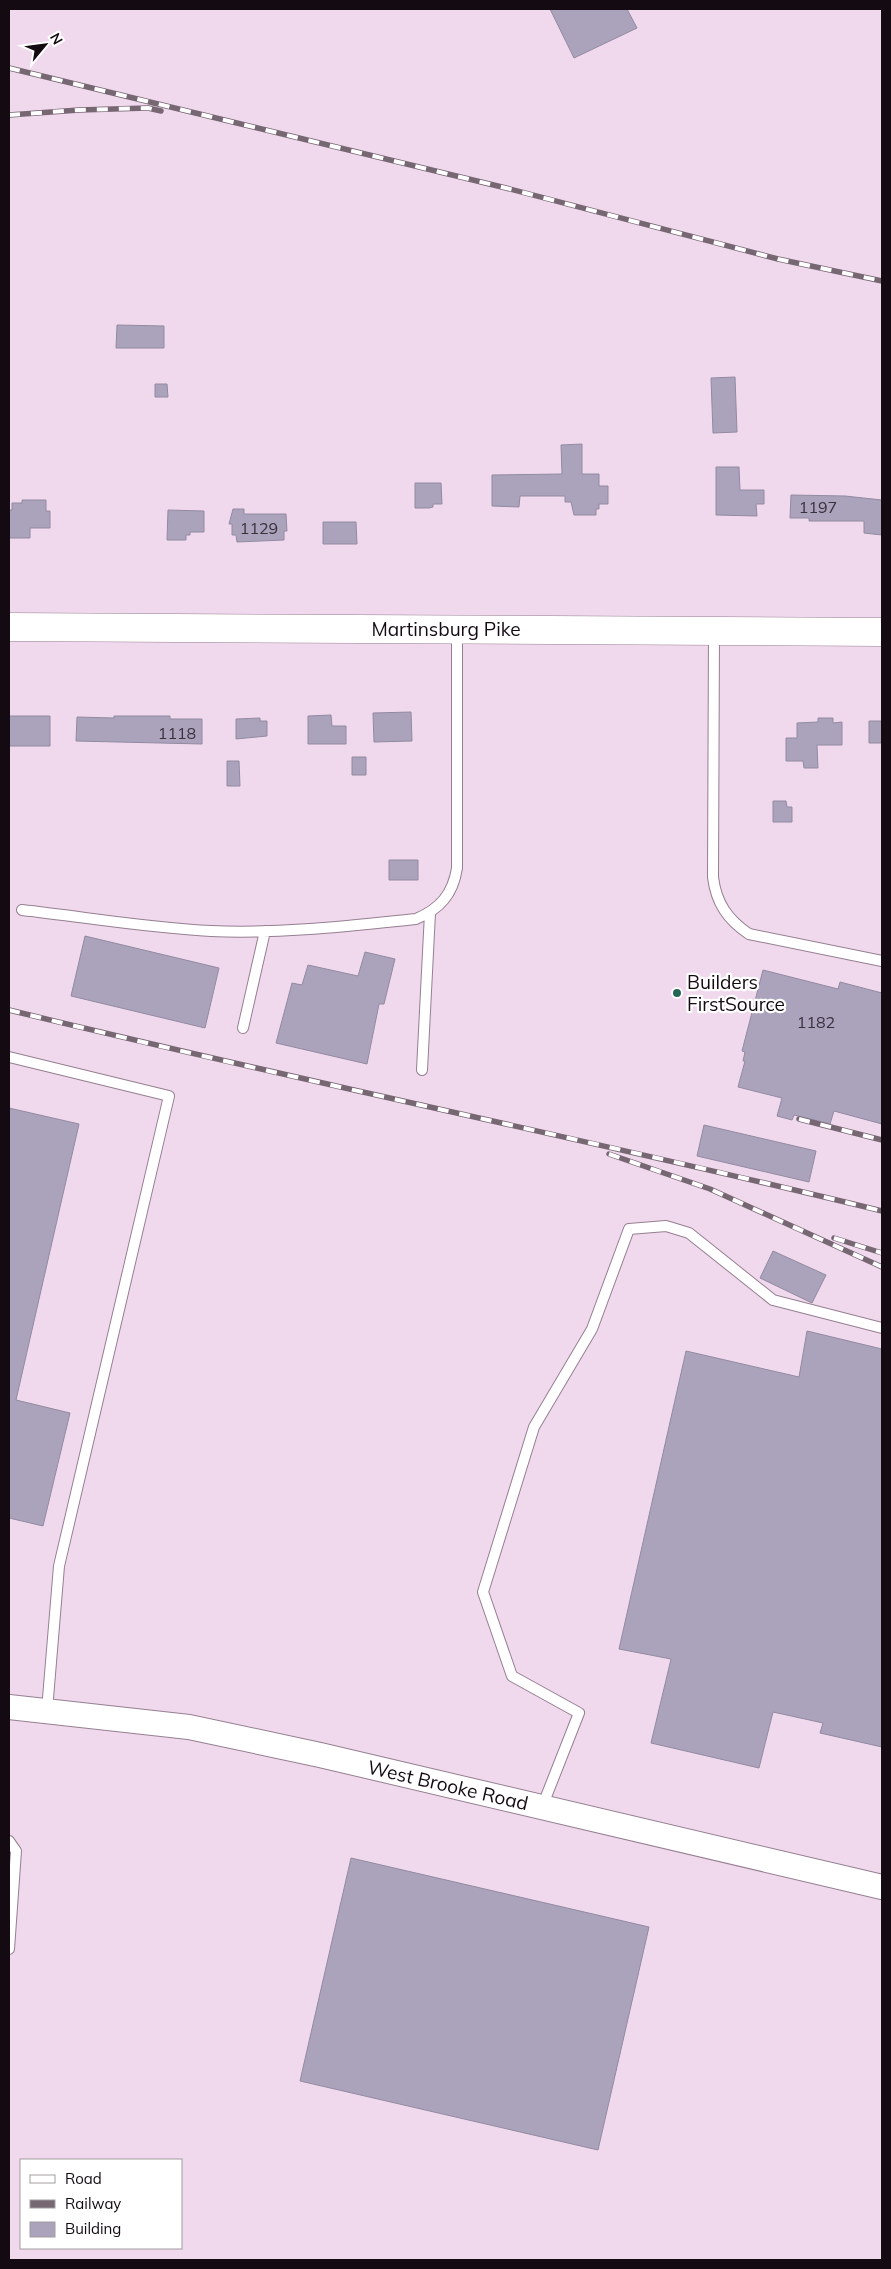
<svg xmlns="http://www.w3.org/2000/svg" width="891" height="2269" font-family="Mulish,sans-serif">
<style>
.building{fill:#aba3bc;stroke:#928aa2}
.lines{fill:none;stroke-linecap:round;stroke-linejoin:round}
.service-casing{stroke:#957f91;stroke-width:12}
.tertiary-casing{stroke:#957f91;stroke-width:26}
.primary-casing{stroke:#957f91;stroke-width:29}
.service{stroke:#fff;stroke-width:10}
.tertiary{stroke:#fff;stroke-width:24}
.primary{stroke:#fff;stroke-width:28}
.rail-casing{stroke:#766773;stroke-width:5.5}
.rail{stroke:#fff;stroke-width:4;stroke-dasharray:11;stroke-linecap:butt}
.poi-dot{fill:#246757;stroke:#fff;stroke-width:2}
.labels{text-anchor:middle;stroke-width:4.5;stroke-linejoin:round;paint-order:stroke}
.number-label{font-size:16px;fill:#39313c}
.street-label{font-size:19px;fill:#130b11;stroke:#fff}
.poi-label{font-size:19px;fill:#130b11;stroke:#fff;text-anchor:start}
</style>
<rect width="100%" height="100%" fill="#f1d9ed"/>
<path class="building" d="M550 9H627L637 28 574 58Z
M117 325 164 326V348H116Z
M735 377 737 432 713 433 711 378Z
M155 384H167L168 397H155Z
M582 444V474H599V486H608V504H599V509H596V515H574L571 502H565V496H520L519 507 492 506V475L562 474 561 445Z
M716 467H739L740 490H764V504H756L757 516 716 515Z
M415 483H441L442 504H433V507L429 508H415Z
M791 495 845 496 882 500V535L864 533V521H809V518H790Z
M22 500H46V511H50V528H30V538H9V510H12V503H22Z
M233 509H244V514H286L287 531H284V540L237 542 236 535H232V524H229Z
M168 510 204 511V532H190V535H186V540H167Z
M323 522H356L357 544H323Z
M411 712 412 741 374 742 373 713Z
M331 715 332 726H346V744H308V716Z
M9 716H50V746H9Z
M114 716H170V719H202V744L76 741 77 717 114 718Z
M260 718V721H267V736L236 739V719Z
M818 718H833V723L842 722V745H817L818 768H804L803 761H786V738H797V723L818 722Z
M869 721H882V743H869Z
M352 757H366V775H352Z
M227 761H239L240 786H227Z
M773 801H786L787 807H792V822H773Z
M389 860H418V880H389Z
M85 936 219 968 205 1028 71 996Z
M365 952 395 959 384 1004H379L367 1064 276 1043 292 983 302 985 308 965 358 976Z
M763 970 838 989 840 982 882 993V1124L834 1111 830 1124 794 1115 792 1120 777 1116 782 1098 738 1087 745 1061H743L745 1052 742 1051Z
M9 1108 79 1124 16 1400 70 1413 43 1526 9 1518Z
M704 1125 816 1151 809 1182 697 1156Z
M773 1251 826 1275 812 1303 760 1278Z
M807 1331 882 1349V1747L820 1733 823 1723 773 1712 759 1768 651 1743 671 1659 619 1649 686 1351 799 1377Z
M351 1858 649 1927 598 2150 300 2081Z"/>
<g class="lines">
<g class="service-casing">
<path id="service" d="M714 632 713 877C716 903 728 920 749 934L882 961
M22 910C85 917 148 928 211 931 280 934 348 926 416 919 440 909 453 894 457 868V629
M243 1028 265 931
M9 1057 169 1096 59 1566 47 1710
M422 1070 430 913
M542 1807 579 1713 512 1676 483 1592 534 1427 592 1329 629 1229 666 1226 689 1233 773 1300 882 1328
M9 1841 16 1851 9 1949"/>
</g>
<g class="tertiary-casing">
<path id="tertiary" d="M9 1707 189 1727 320 1755 882 1887"/>
</g>
<g class="primary-casing">
<path id="primary" d="M9 627 882 632"/>
</g>
<use href="#service" class="service"/>
<use href="#tertiary" class="tertiary"/>
<use href="#primary" class="primary"/>
<g class="rail-casing">
<path id="rail" d="M9 68 506 188 778 259 882 281
M9 115 79 110 148 108 161 111
M9 1010C299 1081 592 1140 882 1211
M799 1119 882 1140
M609 1154 710 1189 882 1267
M834 1238 882 1253"/>
</g>
<use href="#rail" class="rail"/>
</g>
<circle class="poi-dot" cx="677" cy="993" r="5"/>
<g class="labels">
<g class="number-label">
<text x="818" y="513">1197</text>
<text x="259" y="534">1129</text>
<text x="177" y="739">1118</text>
<text x="816" y="1028">1182</text>
</g>
<g class="street-label">
<text x="446" y="636">Martinsburg Pike</text>
<text transform="translate(448 1785) rotate(13)" y="7">West Brooke Road</text>
</g>
<g class="poi-label">
<text x="687" y="989">Builders<tspan x="687" dy="22">FirstSource</tspan></text>
</g>
</g>
<rect width="891" height="2269" fill="none" stroke="#130b11" stroke-width="20"/>
<rect x="20" y="2159" width="162" height="90" fill="#ffffff" stroke="#a19da0"/>
<rect x="30" y="2175" width="25" height="8" fill="#ffffff" stroke="#a19da0"/>
<text x="65" y="2184" font-size="15" fill="#130b11">Road</text>
<rect x="30" y="2200" width="25" height="8" fill="#766773" stroke="#a19da0"/>
<text x="65" y="2209" font-size="15" fill="#130b11">Railway</text>
<rect x="30" y="2222" width="25" height="15" fill="#aba3bc" stroke="#a19da0"/>
<text x="65" y="2234" font-size="15" fill="#130b11">Building</text>
<g transform="translate(45 45) rotate(61)" stroke="#ffffff" stroke-width="4" paint-order="stroke">
<path d="M0-4L9 19L0 12L-9 19Z" fill="#130b11"/>
<text y="-8" font-size="14" font-weight="bold" text-anchor="middle" fill="#130b11">N</text>
</g>
</svg>
